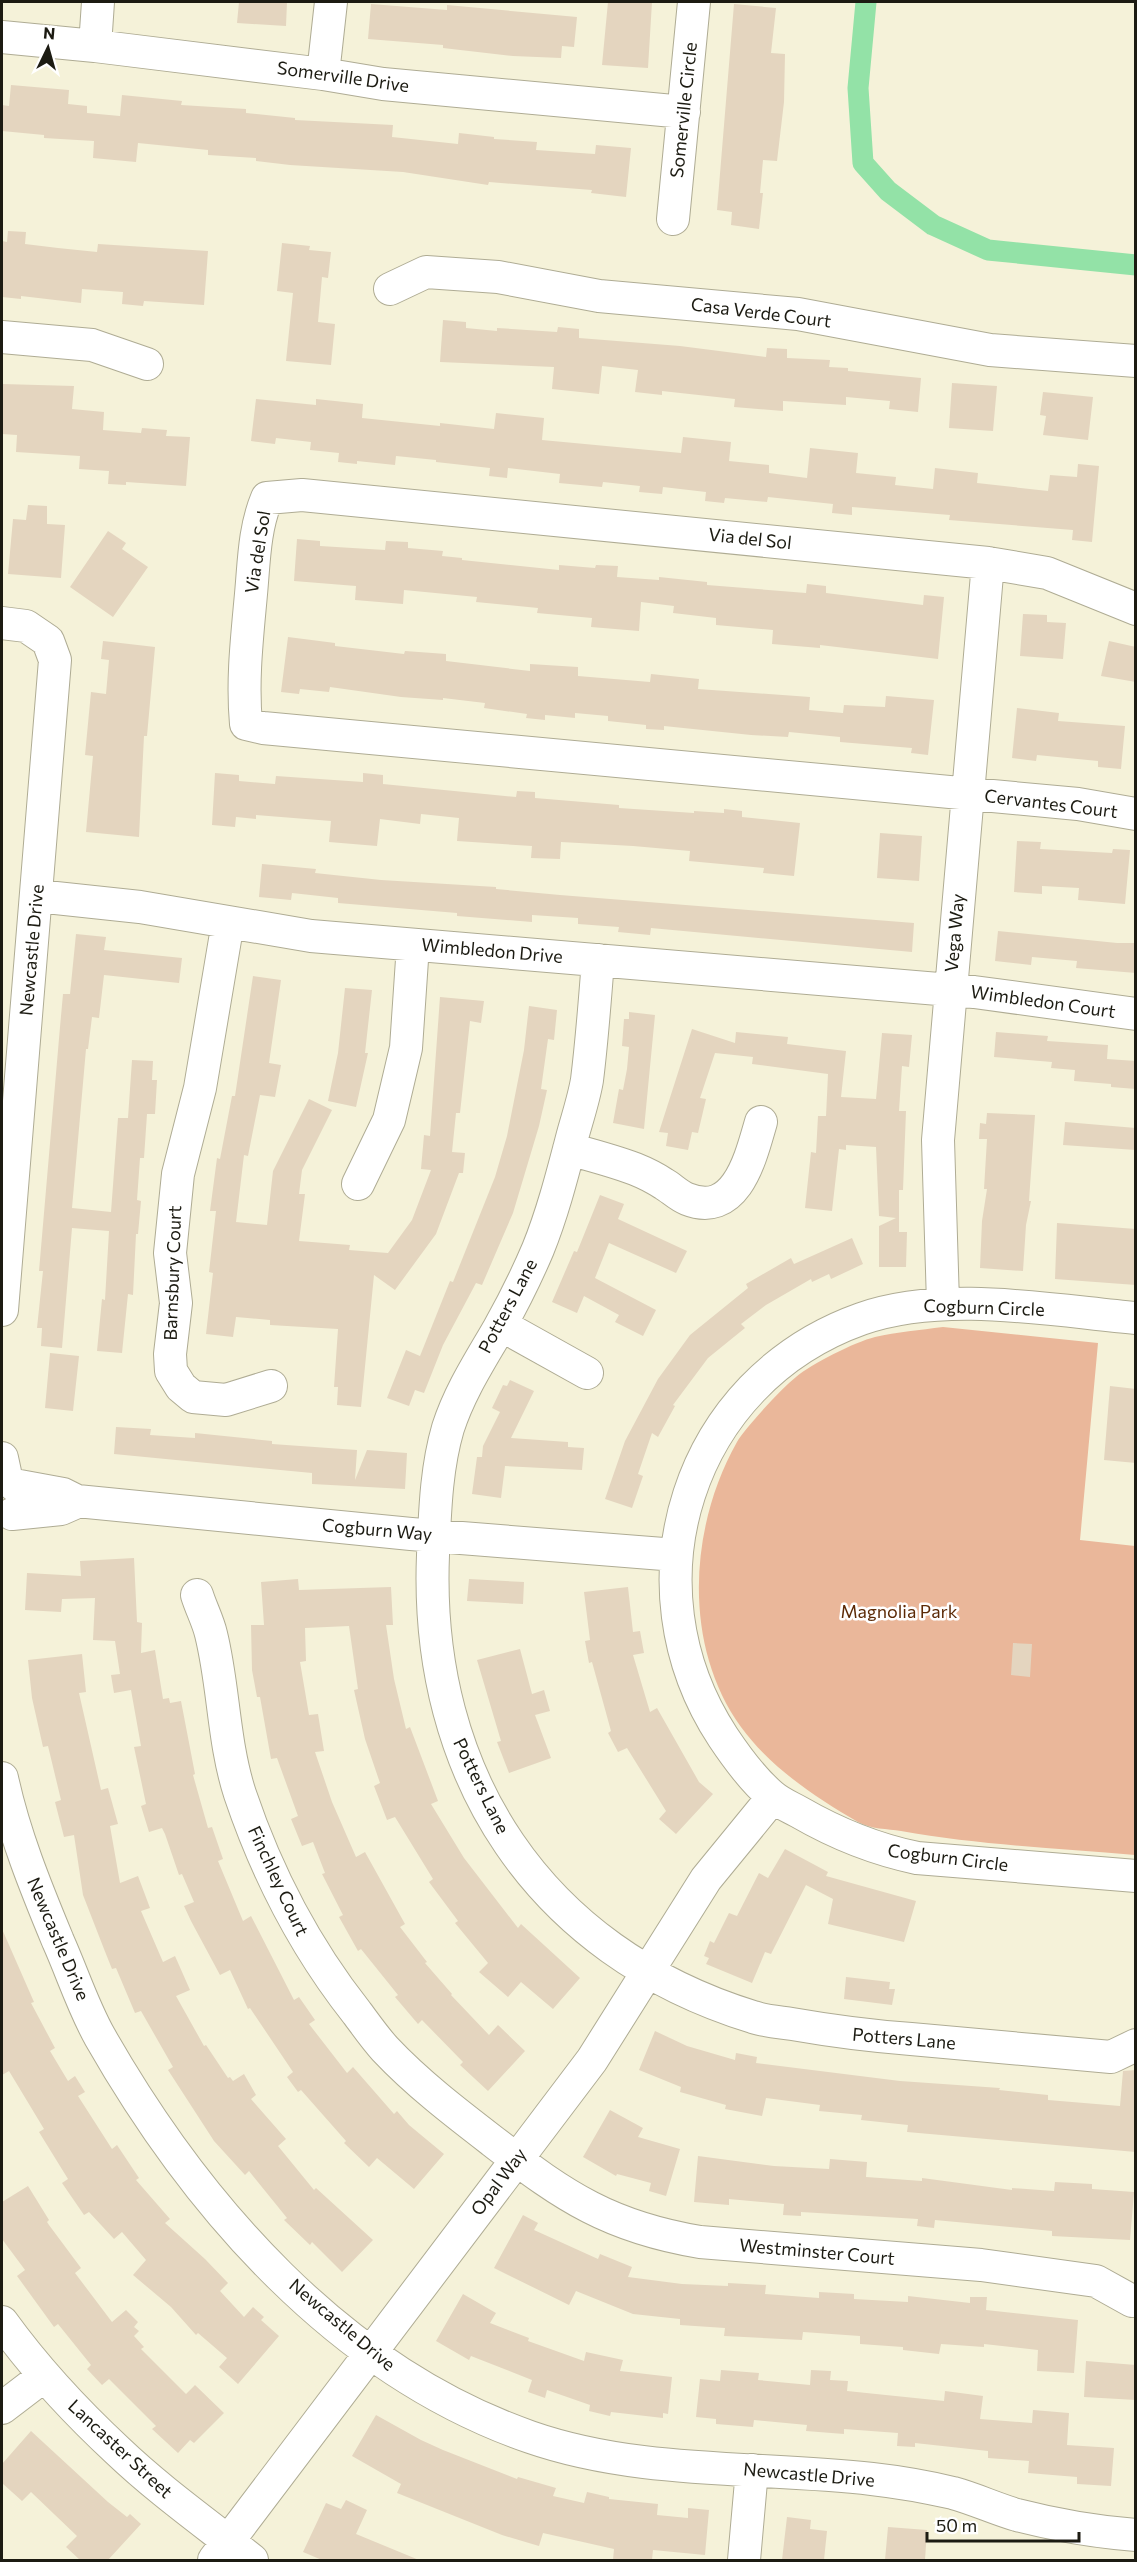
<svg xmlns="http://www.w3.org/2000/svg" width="1137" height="2562" font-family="Commissioner,sans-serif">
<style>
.green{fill:#eab79a}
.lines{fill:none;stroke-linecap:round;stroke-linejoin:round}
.canal{stroke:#93e2a7;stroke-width:21}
.building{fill:#e4d5bf}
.minor-casing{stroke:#afac94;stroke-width:34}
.minor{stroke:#fff;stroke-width:32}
.labels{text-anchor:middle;stroke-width:5;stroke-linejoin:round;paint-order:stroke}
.street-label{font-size:18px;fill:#1c1b12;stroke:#fff}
.park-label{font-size:18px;fill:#5c2a06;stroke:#fff}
</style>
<rect width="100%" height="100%" fill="#f5f2d9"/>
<path class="green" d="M943 1327 1098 1343 1080 1540 1135 1546V1855C1058 1848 978 1845 901 1831 888 1829 870 1829 858 1822 815 1797 771 1768 741 1727 682 1645 689 1527 737 1442 744 1429 783 1387 796 1377 811 1364 855 1342 875 1337 897 1332 920 1330 943 1327Z"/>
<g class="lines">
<path class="canal" d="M866 2 858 88 863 163 888 191 933 225 988 250 1136 265"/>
</g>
<path class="building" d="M239 2H287L286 26 237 23Z
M608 2H652L648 68 602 65Z
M371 4 447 10V5L577 17 574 47 562 46 561 58 513 56 443 48V45L368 39Z
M734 4 776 8 771 53 785 54 784 102 777 161 763 160 760 193H763L759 229 731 225 732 212 717 210Z
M11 85 69 90 68 104 87 106V113L120 116 122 95 182 101 181 105 246 109V113L295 118V120L393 125 392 137 458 144 459 133 494 137V139L537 142 536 150 595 154 596 145 631 148 626 197 591 193 592 190 489 182 488 185 403 172 290 165 256 161V158L208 155V150L138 143 136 162 93 158 94 141 44 138V135L2 131V105L9 106Z
M8 231 26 232 25 244 58 248 97 252 98 244 208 251 204 305 144 301 143 306 122 304 123 292 82 289 81 303 21 296V299L2 297V241L7 242Z
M282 243 310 246 309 250 331 252 328 278 322 277 318 322 335 324 331 365 286 361 293 293 277 291Z
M443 320 466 322V328L497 331V328L557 332 558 327 579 329V338L680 346 766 357 767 348 787 349V358L830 360 829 367 848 368V371L921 378 918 412 889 409 890 401 846 397V405L783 401V411L734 407 735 399 662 391V395L635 392 638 370 602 366 599 394 552 389 554 367 440 362Z
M952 383 997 386 993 431 949 428Z
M2 384 74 386 72 409 104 412 103 430 141 433 142 428 167 430 166 436 190 437 186 486 126 482V485L108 484 109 471 79 469 80 456 16 452 17 435 2 434Z
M1043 392 1093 397 1088 440 1043 435 1046 416 1040 415Z
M256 399 316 405V399L363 404 362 418 440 426V423L494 429 496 413 544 418 542 440 681 453 683 437 731 442 729 461 769 465V473L807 478 810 448 858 453 856 473 896 477 895 485 933 489 935 468 978 473 977 483 1048 491 1050 475 1077 477 1078 464 1099 466 1092 542 1072 540 1073 530 949 520 950 515 852 507V515L832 513 833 504 768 497 767 502 725 498 724 503 705 501 706 492 663 487 662 494 639 492 640 486 603 482 602 487 559 483 560 474 508 468 507 478 489 476 490 468 436 462V460L396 456 395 465 357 461V464L338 462 339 453 310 450 311 442 276 438 275 444 251 441Z
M28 505 47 506V524L65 525 61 578 8 574 13 519 26 520Z
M108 531 126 543 122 549 148 567 113 617 70 587Z
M297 539 320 541V546L385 550 386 541 408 542V548L443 551 442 556 462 558V560L559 570V565L595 568 596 565 618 566 617 577 659 580V577L707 582V585L806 593 807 584 826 586V593L923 605 924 595 944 597 938 659 820 645V648L772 644 773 630 716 625V618L673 613 674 606 641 602 639 631 591 627 592 618 537 613 538 608 476 602 477 597 404 590 403 604 355 600 356 586 294 581Z
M1023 614 1047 615V622L1066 623 1063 659 1020 656Z
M288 637 335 643V646L404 654 405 651 446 654V661L530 671V664L578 667V676L650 682 651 674 699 679 698 689 810 697 809 710 843 713 844 705 885 707 886 696 934 700 928 755 911 753 912 748 840 742V737L789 732 788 737 751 735 664 726V730L646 729V725L608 721V716L575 713V718L545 715V720L526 718 527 714 484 708 485 703 443 698V700L401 697 330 687 329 692 300 689 299 694 281 692Z
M103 641 155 647 147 736H144L139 837 86 832 93 756 85 755 91 692 106 694 109 660 101 659Z
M1109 641 1136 647V682L1101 676Z
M1017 708 1059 713 1058 721 1125 726 1121 769 1098 767V761L1037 755 1036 761 1012 758Z
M215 773 239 775V781L275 784 276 776 363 782V773L383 775V784L516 797 517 791 535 792V798L619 805V808L694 813V811L724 813V809L742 811V817L800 823 794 876 763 873 764 868 689 861 690 851 633 846 561 842 560 859 531 858 532 846 457 841 459 818 421 814 420 824 380 819 377 846 329 842 331 821 256 815V819L236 817 235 827 212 825Z
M880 833 922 836 919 881 877 878Z
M1017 841 1041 842 1040 849 1112 853 1113 849 1130 850 1125 904 1078 900 1079 888 1042 886V894L1014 892Z
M262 864 316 869 315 873 381 880 496 887V889L560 895 914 923 912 952 651 928 650 935 618 932 619 927 578 924V918L532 915V922L457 916V913L338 903V898L292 893 291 900 259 897Z
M998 931 1117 943H1136V973L1076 968 1077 961 1032 957 1031 965 995 961Z
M76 934 106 937 104 950 182 958 179 983 104 975 99 1018 92 1017 88 1049H86L72 1208 111 1212 118 1118H128L132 1060 153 1061 152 1080H157L155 1114H147L144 1158H140L137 1200 141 1201 138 1234H136L133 1295 128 1294 122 1353 97 1351 102 1299 105 1300 109 1231 72 1228 62 1348 41 1346 42 1328H37L43 1271H39L60 1027 63 994H70Z
M253 976 281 980 269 1063 281 1065 275 1097 260 1095 248 1156 244 1155 236 1222 267 1225 273 1171 309 1099 332 1110 302 1170 299 1194H305L299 1241 350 1245 349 1250 388 1253 412 1220 431 1170 421 1169 424 1135 430 1136 440 997 484 1001 481 1023 470 1021 460 1113H456L452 1152 465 1153 463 1173H459L436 1234 395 1290 374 1275 361 1407 337 1405 338 1387H334L338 1329 270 1325V1320L236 1317 233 1337 206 1334 213 1273 209 1272 216 1211H210L217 1158 220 1159 232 1096H235Z
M345 988 372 990 365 1053H368L356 1107 328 1101 338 1053Z
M529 1006 557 1010 554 1040 548 1039 541 1089 547 1090 539 1126 513 1213 482 1285 476 1283 443 1345 424 1393 415 1390 409 1406 387 1398 406 1350 420 1356 450 1281 453 1282 495 1177 507 1136 524 1050Z
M629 1012 655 1015 644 1129 613 1123 619 1089 623 1090 627 1069 629 1047 622 1046 624 1019H629Z
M692 1029 735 1043 736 1032 788 1037 787 1044 846 1051 841 1097 876 1099 882 1033 912 1035 909 1067 902 1066 899 1111H906L903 1190H899V1232H907L906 1267H879V1226L896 1218 879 1216 876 1147 846 1145V1150L839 1149 832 1211 805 1208 811 1152 816 1153 818 1116H826L828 1074 752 1064 753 1057 715 1053 700 1098 706 1099 698 1133 692 1132 688 1150 666 1146 668 1133 659 1132Z
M996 1032 1048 1036 1047 1041 1108 1045 1107 1059 1136 1061V1089L1111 1087V1084L1074 1081 1075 1070 1051 1068 1052 1062 994 1057Z
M987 1113 1035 1115 1029 1201H1031L1026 1225 1023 1271 980 1268 982 1221 987 1189H984L987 1139H979L980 1123 986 1124Z
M1065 1122 1136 1128V1150L1063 1145Z
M600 1195 624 1204 618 1219 687 1251 676 1273 609 1243 595 1278 656 1310 643 1336 615 1322 619 1315 584 1296 577 1313 552 1302 574 1251 577 1252Z
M1057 1223 1136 1229V1285L1055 1279Z
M852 1238 863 1264 831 1279 829 1274 812 1282 811 1279 766 1305 741 1324 745 1328 708 1358 673 1405 675 1406 658 1437 652 1433 638 1474 643 1476 632 1508 605 1499 625 1441 658 1379 690 1335 748 1288 746 1284 791 1258 794 1264Z
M50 1353 79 1356 73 1411 45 1408Z
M510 1380 534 1391 511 1438 568 1442V1447L584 1448 582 1470 505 1466 501 1498 472 1494 477 1457H482L483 1446 500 1412 492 1408 503 1385 507 1386Z
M1110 1386 1136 1389V1463L1104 1460Z
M116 1427 151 1429 150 1435 195 1438V1433L272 1441V1444L357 1450 355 1480 367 1450 407 1453 405 1489 312 1484V1473L114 1454Z
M134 1558 137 1622 142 1623 141 1653 155 1650 163 1699 169 1698 170 1703 181 1701 195 1774 193 1775 208 1828 212 1827 223 1859 218 1861 243 1921 251 1916 294 2000 299 1997 315 2020 309 2024 347 2073 353 2067 394 2114 397 2111 409 2125 444 2154 414 2189 377 2158 369 2167 344 2143 346 2141 301 2090 298 2092 287 2077 293 2072 250 2008 248 2009 230 1970 220 1975 191 1921 184 1906 194 1902 182 1874 179 1875 165 1834 162 1828 149 1832 141 1806 146 1804 134 1747 141 1746 131 1690 114 1693 111 1675 120 1674 115 1641 93 1640 95 1598 62 1599 61 1612 25 1610 27 1573 81 1576 80 1561Z
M298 1579 299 1590 391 1587 393 1625H386L394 1679 406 1729 410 1727 438 1801 431 1804 464 1858 518 1928 521 1924 580 1978 553 2009 521 1982 508 1997 479 1972 488 1963 455 1923 458 1921 429 1882 433 1879 395 1817 387 1820 374 1786 380 1783 365 1739 354 1690 358 1689 349 1626 305 1628 306 1661 300 1662 309 1715 318 1714 324 1751 315 1752 332 1802 356 1857 365 1852 405 1924 400 1927 427 1962 425 1963 452 1994 451 1995 489 2035 498 2025 525 2051 488 2091 460 2065 463 2062 422 2020 418 2024 395 1997 398 1995 361 1949 358 1951 339 1917 343 1915 322 1874 325 1873 313 1842 302 1846 291 1819 298 1816 277 1758 271 1759 260 1697H257L252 1670 251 1625H264L261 1582Z
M469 1579 524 1582 523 1604 467 1601Z
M628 1587 633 1632 640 1631 644 1653 633 1655 650 1712 657 1708 699 1782 713 1794 676 1834 659 1819 666 1811 627 1748 618 1752 608 1733 611 1731 592 1662 589 1663 585 1641 590 1640 584 1592Z
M1013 1643 1032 1644 1030 1677 1011 1675Z
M520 1649 532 1694 544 1690 550 1711 535 1715 551 1758 509 1773 497 1742 501 1741 477 1660Z
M82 1654 86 1692 79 1693 101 1790 108 1788 118 1824 110 1826 120 1883 138 1876 150 1908 141 1911 163 1962 175 1956 190 1990 176 1996 204 2046 206 2045 228 2078 230 2077 233 2081 244 2074 256 2095 251 2099 286 2139 278 2146 314 2190 316 2188 373 2240 342 2272 312 2242 310 2245 284 2220 287 2218 249 2171 245 2175 214 2141 168 2070 173 2067 141 2011 135 2013 116 1968 112 1969 104 1949 83 1895 74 1835 64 1837 55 1802 61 1800 48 1746 43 1747 32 1698 28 1660Z
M785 1849 828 1872 826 1876 916 1901 904 1942 828 1924 833 1899 806 1885 771 1954 765 1952 752 1983 706 1964 709 1958 704 1956 710 1941 714 1943 729 1913 737 1916 759 1873 768 1878Z
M2 1929 34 2002 31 2003 55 2048 50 2051 68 2081 75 2076 85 2092 78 2096 112 2149 117 2145 139 2178 136 2180 170 2219 165 2223 205 2259 228 2283 220 2291 244 2317 253 2307 264 2317 261 2320 279 2336 238 2384 219 2367 227 2358 198 2333 196 2335 171 2307 133 2275 146 2260 122 2232 114 2239 89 2212 84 2215 62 2183 68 2179 39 2132 44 2129 9 2071 2 2075Z
M846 1977 890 1982 889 1989H895L892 2005 844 1999Z
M655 2031 687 2046 735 2060 736 2053 757 2057 756 2063 900 2081 1000 2088 999 2090 1048 2095V2100L1120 2106 1123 2071 1136 2070V2152L907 2132 908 2125 861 2120 862 2115 819 2111 820 2105 766 2098 762 2116 725 2109 726 2105 680 2092 681 2087 639 2070Z
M610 2110 643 2128 638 2137 680 2149 666 2196 649 2191 651 2183 617 2174 616 2176 583 2157Z
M698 2156 774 2166 829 2169 830 2159 867 2162 866 2177 922 2181V2178L1012 2190V2188L1054 2191 1055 2182 1092 2184V2189L1134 2192 1130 2240 1052 2236V2231L935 2220 934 2228 917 2226 918 2219 801 2212V2216L783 2215 784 2204 729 2199V2205L694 2202Z
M28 2186 49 2220 47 2222 49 2225 81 2268 75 2273 112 2322 126 2310 138 2322 134 2327 139 2331 134 2336 144 2347 141 2349 186 2394 195 2385 224 2413 194 2443 190 2440 178 2453 152 2429 156 2426 109 2379 102 2385 87 2369 91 2365 58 2324 54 2327 17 2276 25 2270 2 2239V2202Z
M523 2215 538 2223 534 2230 598 2259 600 2254 632 2267 628 2277 682 2284 728 2286V2283L766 2285 765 2294 819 2298V2292L854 2294V2299L908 2302V2296L970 2303V2297H987L986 2310 1078 2320 1074 2373 1037 2371 1038 2350 984 2344V2347L941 2344 939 2354 903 2350V2347L860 2344V2336L803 2332 802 2340 724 2336 725 2328 680 2325V2319L633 2314 576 2291 569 2305 494 2268Z
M463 2294 496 2313 490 2323 529 2338 528 2341 584 2361 586 2352 623 2360 620 2371 672 2377 668 2414 663 2413V2418L611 2412 610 2416 589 2411 590 2405 547 2390 545 2398 528 2392 532 2380 471 2356 469 2360 436 2341Z
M1086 2361 1136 2365V2400L1084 2397Z
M721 2370 759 2373 758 2380 810 2385 811 2370 831 2371 830 2380 848 2381 847 2391 944 2401 945 2391 983 2396 980 2419 1032 2423 1033 2410 1069 2413 1067 2445 1114 2448 1111 2486 1077 2484V2477L1028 2473 1029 2461 988 2458V2451L915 2443V2447L897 2446 898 2433 844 2429V2434L806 2431 807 2425 754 2420 753 2427 716 2424V2419L696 2417 700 2379 720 2381Z
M376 2415 421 2440 443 2450 517 2479 518 2477 556 2488 553 2496 584 2503 587 2492 609 2497V2499L658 2504 657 2515 688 2518V2508L709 2510 705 2555 653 2550 652 2560H613L614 2549 543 2533 539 2546 502 2535 397 2493 401 2484 352 2456Z
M31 2431 108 2502 127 2517 130 2514 141 2524 108 2560H80L66 2547 77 2536 31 2492 22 2501 2 2483V2464Z
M346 2500 367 2510 356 2534 419 2560H322L303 2552 326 2503 341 2509Z
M787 2517 811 2520 810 2529 827 2531 824 2560H782Z
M888 2527 927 2530 925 2560H885Z"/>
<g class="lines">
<g class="minor-casing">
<path id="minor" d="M2 37 95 46 323 74 383 84 684 112
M95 46 98 2
M323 74 331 2
M673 219 694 2
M390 289 426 272 498 277 599 296 798 314 990 350 1136 361
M2 337 92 345 147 364
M1136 609 1047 573 988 563 302 495 267 498C254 529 254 562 251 594 247 638 242 680 246 724L263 728 1078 804 1136 814
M2 623 26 626 48 641 55 660 2 1310
M37 896 140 907 311 936 974 992 1136 1014
M228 922 200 1088 178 1174 170 1253 176 1303 170 1354 171 1371 181 1387 193 1397 226 1400 271 1386
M598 960C595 1000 592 1040 587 1080 584 1098 578 1116 573 1134 563 1172 553 1212 538 1249 527 1275 513 1303 499 1328 480 1361 460 1391 448 1428 436 1469 435 1512 433 1555 424 1775 539 1951 753 2017 765 2021 779 2022 792 2024 832 2031 871 2036 911 2039 978 2045 1044 2051 1111 2057L1136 2045
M569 1149C591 1155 614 1161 635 1169 645 1173 655 1178 664 1184 671 1188 679 1196 687 1199 737 1219 751 1156 761 1122
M358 1184 389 1120 406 1048 413 945
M943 1303 938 1140 988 563
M1136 1318C1048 1310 944 1290 861 1319 687 1381 623 1585 723 1737 737 1758 753 1780 772 1796 780 1803 790 1807 799 1812 837 1834 874 1849 917 1858L1136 1876
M501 1325 587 1373
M2 1458 5 1472
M14 1485 63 1494 77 1501 411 1534 676 1555
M12 1514 61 1509 77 1502
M197 1595C201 1608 208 1621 211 1634 224 1686 223 1742 240 1794 267 1874 304 1946 357 2013 366 2025 375 2038 385 2049 418 2084 456 2113 495 2143 565 2197 610 2227 700 2242L981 2265 1096 2281 1132 2301
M2 1778C14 1834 36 1888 58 1941 72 1972 83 2007 100 2037 197 2207 340 2371 530 2437 639 2475 759 2466 872 2479 899 2482 927 2487 953 2493 975 2499 996 2509 1017 2515 1056 2525 1096 2532 1136 2535
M2 2322C36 2369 76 2412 118 2451 160 2491 207 2524 252 2560
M2 2408 44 2376
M214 2560 592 2060 706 1879 773 1797
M744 2560 752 2470"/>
</g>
<use href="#minor" class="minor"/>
</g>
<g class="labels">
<g class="street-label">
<text transform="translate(343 77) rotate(8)" y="6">Somerville Drive</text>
<text transform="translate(684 110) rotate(-84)" y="6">Somerville Circle</text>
<text transform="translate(761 313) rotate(7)" y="6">Casa Verde Court</text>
<text transform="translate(750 539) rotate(6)" y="6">Via del Sol</text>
<text transform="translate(258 552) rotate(-81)" y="6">Via del Sol</text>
<text transform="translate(1051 804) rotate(7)" y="6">Cervantes Court</text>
<text transform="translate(955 933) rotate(-85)" y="6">Vega Way</text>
<text transform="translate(32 950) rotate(-85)" y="6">Newcastle Drive</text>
<text transform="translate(492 951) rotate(5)" y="6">Wimbledon Drive</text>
<text transform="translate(1043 1002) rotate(8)" y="6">Wimbledon Court</text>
<text transform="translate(173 1273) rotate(-88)" y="6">Barnsbury Court</text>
<text transform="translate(508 1306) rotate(-62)" y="6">Potters Lane</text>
<text transform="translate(984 1308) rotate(2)" y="6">Cogburn Circle</text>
<text transform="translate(377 1530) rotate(5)" y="6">Cogburn Way</text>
<text transform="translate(481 1786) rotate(64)" y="6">Potters Lane</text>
<text transform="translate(948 1858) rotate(7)" y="6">Cogburn Circle</text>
<text transform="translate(278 1881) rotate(65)" y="6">Finchley Court</text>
<text transform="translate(58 1939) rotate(67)" y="6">Newcastle Drive</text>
<text transform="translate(904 2039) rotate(5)" y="6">Potters Lane</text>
<text transform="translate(499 2182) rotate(-53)" y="6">Opal Way</text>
<text transform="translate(817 2252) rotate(5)" y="6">Westminster Court</text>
<text transform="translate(342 2325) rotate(40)" y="6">Newcastle Drive</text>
<text transform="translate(120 2449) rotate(43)" y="6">Lancaster Street</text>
<text transform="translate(809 2475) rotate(5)" y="6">Newcastle Drive</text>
</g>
<g class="park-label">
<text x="899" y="1618">Magnolia Park</text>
</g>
</g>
<rect width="1137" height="2562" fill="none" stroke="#1c1b12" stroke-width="6"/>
<g transform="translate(48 48) rotate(5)" stroke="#ffffff" stroke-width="4.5" paint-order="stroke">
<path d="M0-4.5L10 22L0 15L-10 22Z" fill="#1c1b12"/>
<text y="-9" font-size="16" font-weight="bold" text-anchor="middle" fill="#1c1b12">N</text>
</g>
<path d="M927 2532v9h152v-9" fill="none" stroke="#1c1b12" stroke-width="3"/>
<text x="936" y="2532" font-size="18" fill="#1c1b12" stroke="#ffffff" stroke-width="4.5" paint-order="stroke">50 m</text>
</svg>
